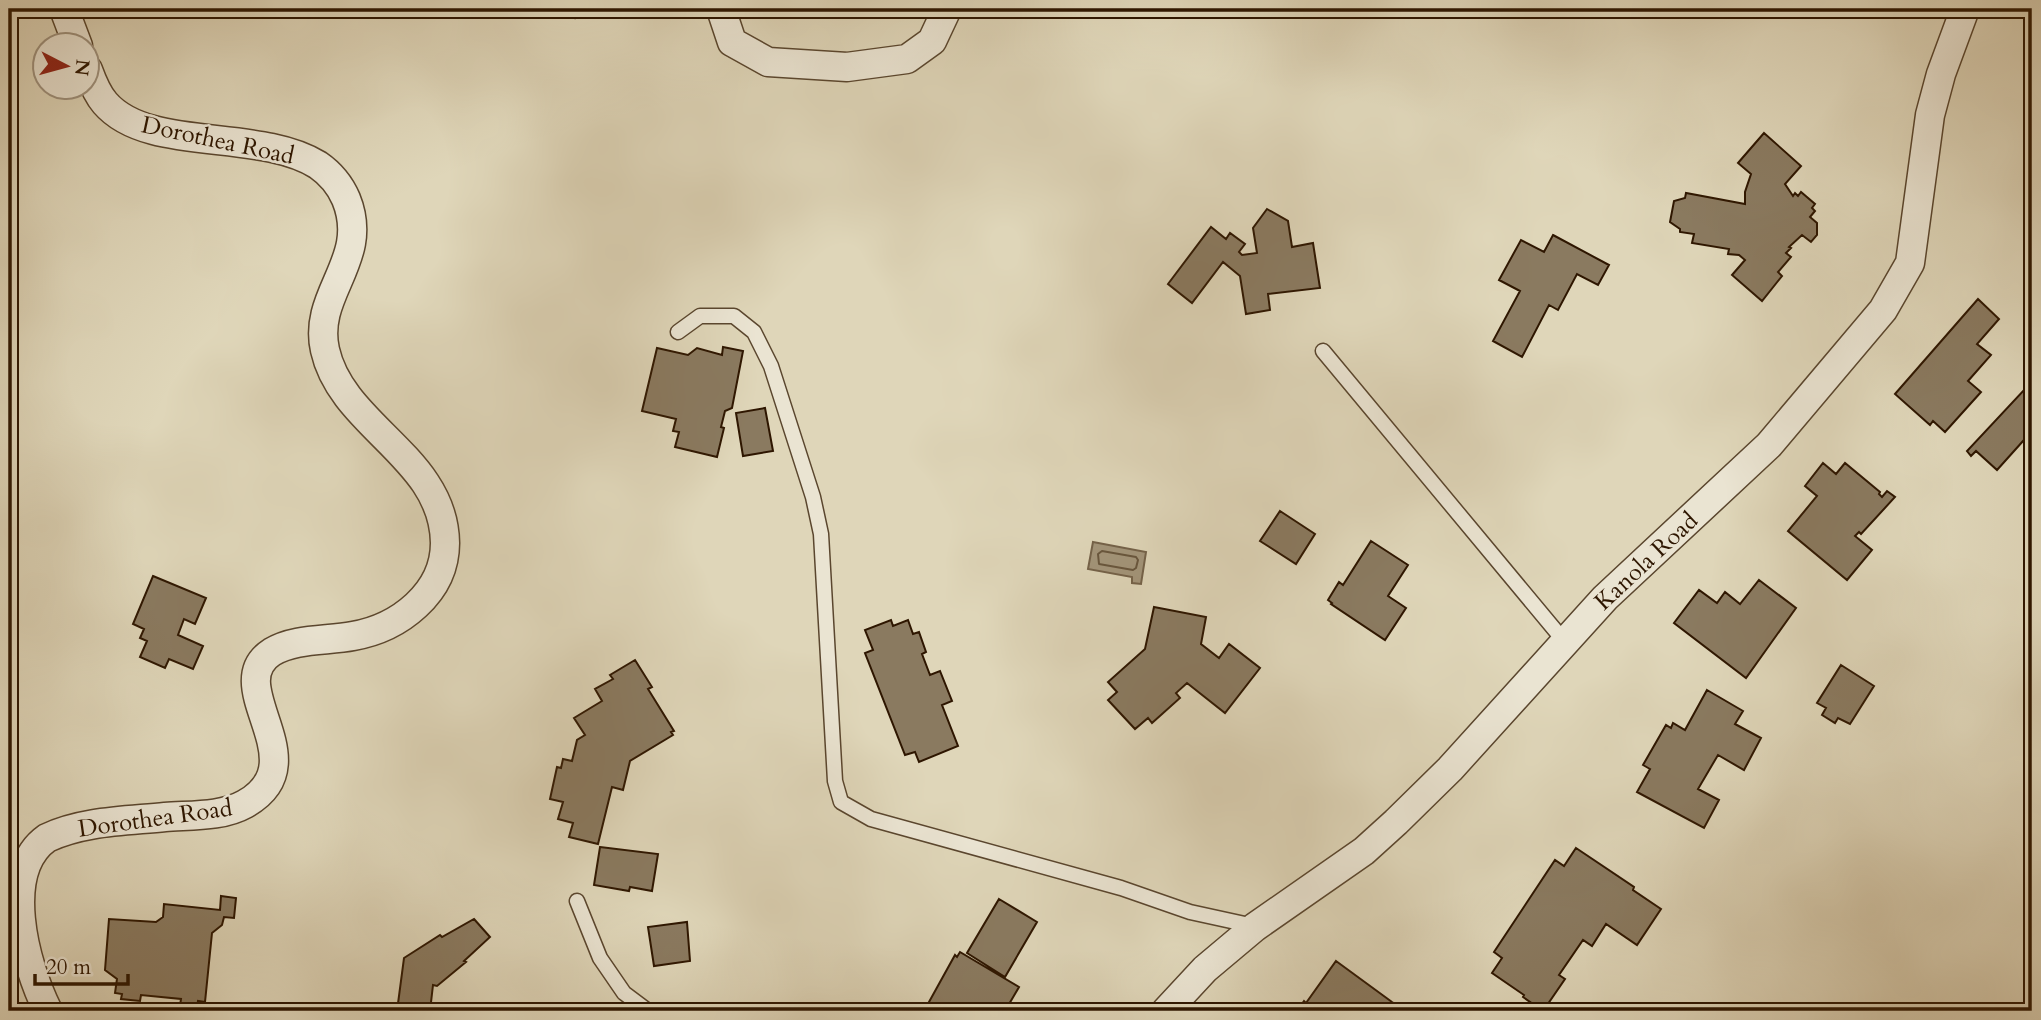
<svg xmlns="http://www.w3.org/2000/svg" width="2041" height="1020" font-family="Cardo,serif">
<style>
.water{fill:#a3957a;stroke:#746249;stroke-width:2}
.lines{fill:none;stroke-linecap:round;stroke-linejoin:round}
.shore{stroke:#68563d;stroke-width:2}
.building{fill:#8a7a60;stroke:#2e1600;stroke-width:2}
.lane-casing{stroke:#5a462e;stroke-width:17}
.street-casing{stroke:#5a462e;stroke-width:31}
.lane{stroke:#eae4d2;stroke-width:14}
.street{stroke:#eae4d2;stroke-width:28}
.labels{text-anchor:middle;stroke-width:5;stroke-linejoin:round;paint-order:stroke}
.street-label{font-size:24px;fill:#2e1600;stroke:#eae4d2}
</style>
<rect width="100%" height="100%" fill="#dfd6b9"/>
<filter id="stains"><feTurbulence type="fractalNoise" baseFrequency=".00286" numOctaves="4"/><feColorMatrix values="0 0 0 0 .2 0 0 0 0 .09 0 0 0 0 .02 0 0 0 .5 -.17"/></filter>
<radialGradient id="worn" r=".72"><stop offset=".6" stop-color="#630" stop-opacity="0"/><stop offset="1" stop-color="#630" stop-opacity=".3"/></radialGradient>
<path class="water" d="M1093 542 1146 552 1141 584 1132 583V577L1088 569Z"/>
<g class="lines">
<path class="shore" d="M1102 551 1136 557 1138 560 1136 568 1133 570 1099 564 1098 554Z"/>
</g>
<path class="building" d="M565 9H583L575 18Z
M1764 133 1801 166 1785 184 1793 196 1795 193 1798 196 1801 192 1815 204 1812 208 1815 211 1810 217 1817 223V235L1811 242 1802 235 1789 247 1791 248 1786 253 1791 257 1778 272 1782 276 1762 301 1732 275 1745 260 1739 255 1728 254 1729 249 1692 243 1694 234 1680 232V229L1670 222 1674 201 1685 198 1686 193 1745 204V192L1751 174 1738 163Z
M1267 209 1288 221 1292 247 1313 243 1320 288 1268 294 1270 310 1246 314 1240 276 1223 262 1192 303 1168 284 1211 227 1226 239 1230 233 1245 244 1239 252 1242 255 1257 253 1253 228Z
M1553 235 1609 265 1598 285 1577 274 1558 310 1549 305 1522 357 1493 341 1520 291 1499 280 1521 240 1544 252Z
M1978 299 1999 319 1977 344 1991 355 1968 381 1981 392 1945 432 1933 421 1930 425 1895 394Z
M723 347 743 351 732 408 725 411 721 427 724 428 717 457 675 447 679 432 673 431 676 419 642 411 657 348 688 355 697 348 722 355Z
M2024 390 2028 393 2025 396 2032 402V431L1997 470 1976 451 1971 456 1967 451Z
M765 408 773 451 743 456 736 413Z
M1823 463 1836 474 1845 463 1880 492 1879 494 1882 497 1887 491 1895 497 1861 534 1859 532 1855 536 1872 550 1847 580 1788 531 1817 496 1805 486Z
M1280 511 1315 534 1296 564 1260 541Z
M1371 541 1408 565 1388 596 1406 608 1385 640 1331 604 1332 603 1328 600 1339 582 1343 585Z
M153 576 206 598 195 624 184 619 178 635 203 646 193 669 169 659 165 668 140 657 147 641 140 638 144 629 133 624Z
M1759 580 1796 608 1746 678 1674 623 1699 590 1717 603 1725 592 1740 604Z
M1154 607 1206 617 1201 644 1219 658 1229 644 1260 668 1225 713 1187 683 1176 693 1180 698 1152 723 1148 718 1135 729 1108 700 1117 692 1108 682 1145 649Z
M891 620 893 626 908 620 913 634 919 632 926 652 922 654 930 675 940 671 952 701 942 705 958 746 919 762 915 752 905 755 865 653 873 650 865 630Z
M635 660 652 687 648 689 674 731 671 732 673 735 630 761 623 790 612 787 598 844 569 837 573 823 558 819 563 802 550 799 557 767 561 768 563 759 572 761 577 740 585 735 574 718 602 701 595 689 613 679 610 675Z
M1841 665 1874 686 1850 724 1838 718 1835 723 1822 715 1826 708 1817 703Z
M1707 690 1743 711 1735 724 1761 738 1744 770 1718 755 1698 789 1719 800 1704 828 1637 792 1650 769 1643 765 1666 725 1671 728 1673 723 1685 730Z
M600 847 658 854 652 891 630 887 629 891 594 885Z
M1576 848 1634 887 1633 890 1661 909 1637 945 1606 924 1592 946 1583 940 1559 975 1565 979 1543 1011 1523 997 1524 995 1492 973 1502 958 1494 952 1555 860 1564 866Z
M221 896 236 898 234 918 224 917 222 925 212 933 205 1002 198 1001 197 1008 180 1006 181 999 141 995 140 1001 121 999 122 994 115 993 117 979 105 970 109 919 156 922 163 917 164 904 220 910Z
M999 899 1037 922 1005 977 967 953Z
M474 919 490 937 464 961 466 962 437 986 433 985 430 1011H397L404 958 440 935 442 937Z
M687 922 690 961 654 966 648 927Z
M960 952 1019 987 1005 1011H924L955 955 957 957Z
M1336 961 1392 1002 1405 1011H1297L1304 1001 1306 1003Z"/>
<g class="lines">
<g class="lane-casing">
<path id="lane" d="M678 332 700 316H734L754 332 771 366 813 497 821 534 835 781 841 802 871 819 1121 888 1190 912 1254 926
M1323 351 1565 642
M577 901 600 958 624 993 648 1011"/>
</g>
<g class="street-casing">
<path id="street" d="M64 9 78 46
M721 9 732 42 768 62 847 67 907 59 932 41 947 9
M48 1011C24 963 0 871 47 838 83 821 126 821 165 817 191 815 222 817 245 804 320 762 219 686 272 652 295 638 327 641 353 636 399 628 445 593 445 543 444 457 342 427 325 350 312 293 371 260 346 199 340 185 331 174 318 165 259 128 148 153 105 103 97 94 92 81 88 70
M1166 1011 1205 969 1255 927 1364 851 1396 822 1450 769 1605 598 1769 445 1883 310 1910 263 1930 115 1941 74 1965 9"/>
</g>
<use href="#lane" class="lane"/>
<use href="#street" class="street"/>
</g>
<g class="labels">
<g class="street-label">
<text transform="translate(218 140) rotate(12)" y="8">Dorothea Road</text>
<text transform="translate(1646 561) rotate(-43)" y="8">Kanola Road</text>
<text transform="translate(155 818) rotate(-8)" y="8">Dorothea Road</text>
</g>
</g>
<rect width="2041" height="1020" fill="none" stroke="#dfd6b9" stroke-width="35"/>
<rect x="10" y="10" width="2020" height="999" fill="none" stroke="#2e1600" stroke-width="3.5"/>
<rect x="18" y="18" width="2006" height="985" fill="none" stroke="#2e1600" stroke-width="2"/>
<g transform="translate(66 66) rotate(96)"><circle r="33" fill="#eae4d2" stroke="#9f927e" stroke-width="2"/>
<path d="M0-5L12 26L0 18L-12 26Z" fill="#8f2418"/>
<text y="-10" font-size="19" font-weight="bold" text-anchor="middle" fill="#2e1600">N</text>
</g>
<path d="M35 974v10h93v-10" fill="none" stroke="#2e1600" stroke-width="3.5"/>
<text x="46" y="974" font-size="21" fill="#2e1600" stroke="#eae4d2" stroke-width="5" paint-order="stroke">20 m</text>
<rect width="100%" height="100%" filter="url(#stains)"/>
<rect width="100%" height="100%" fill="url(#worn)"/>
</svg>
